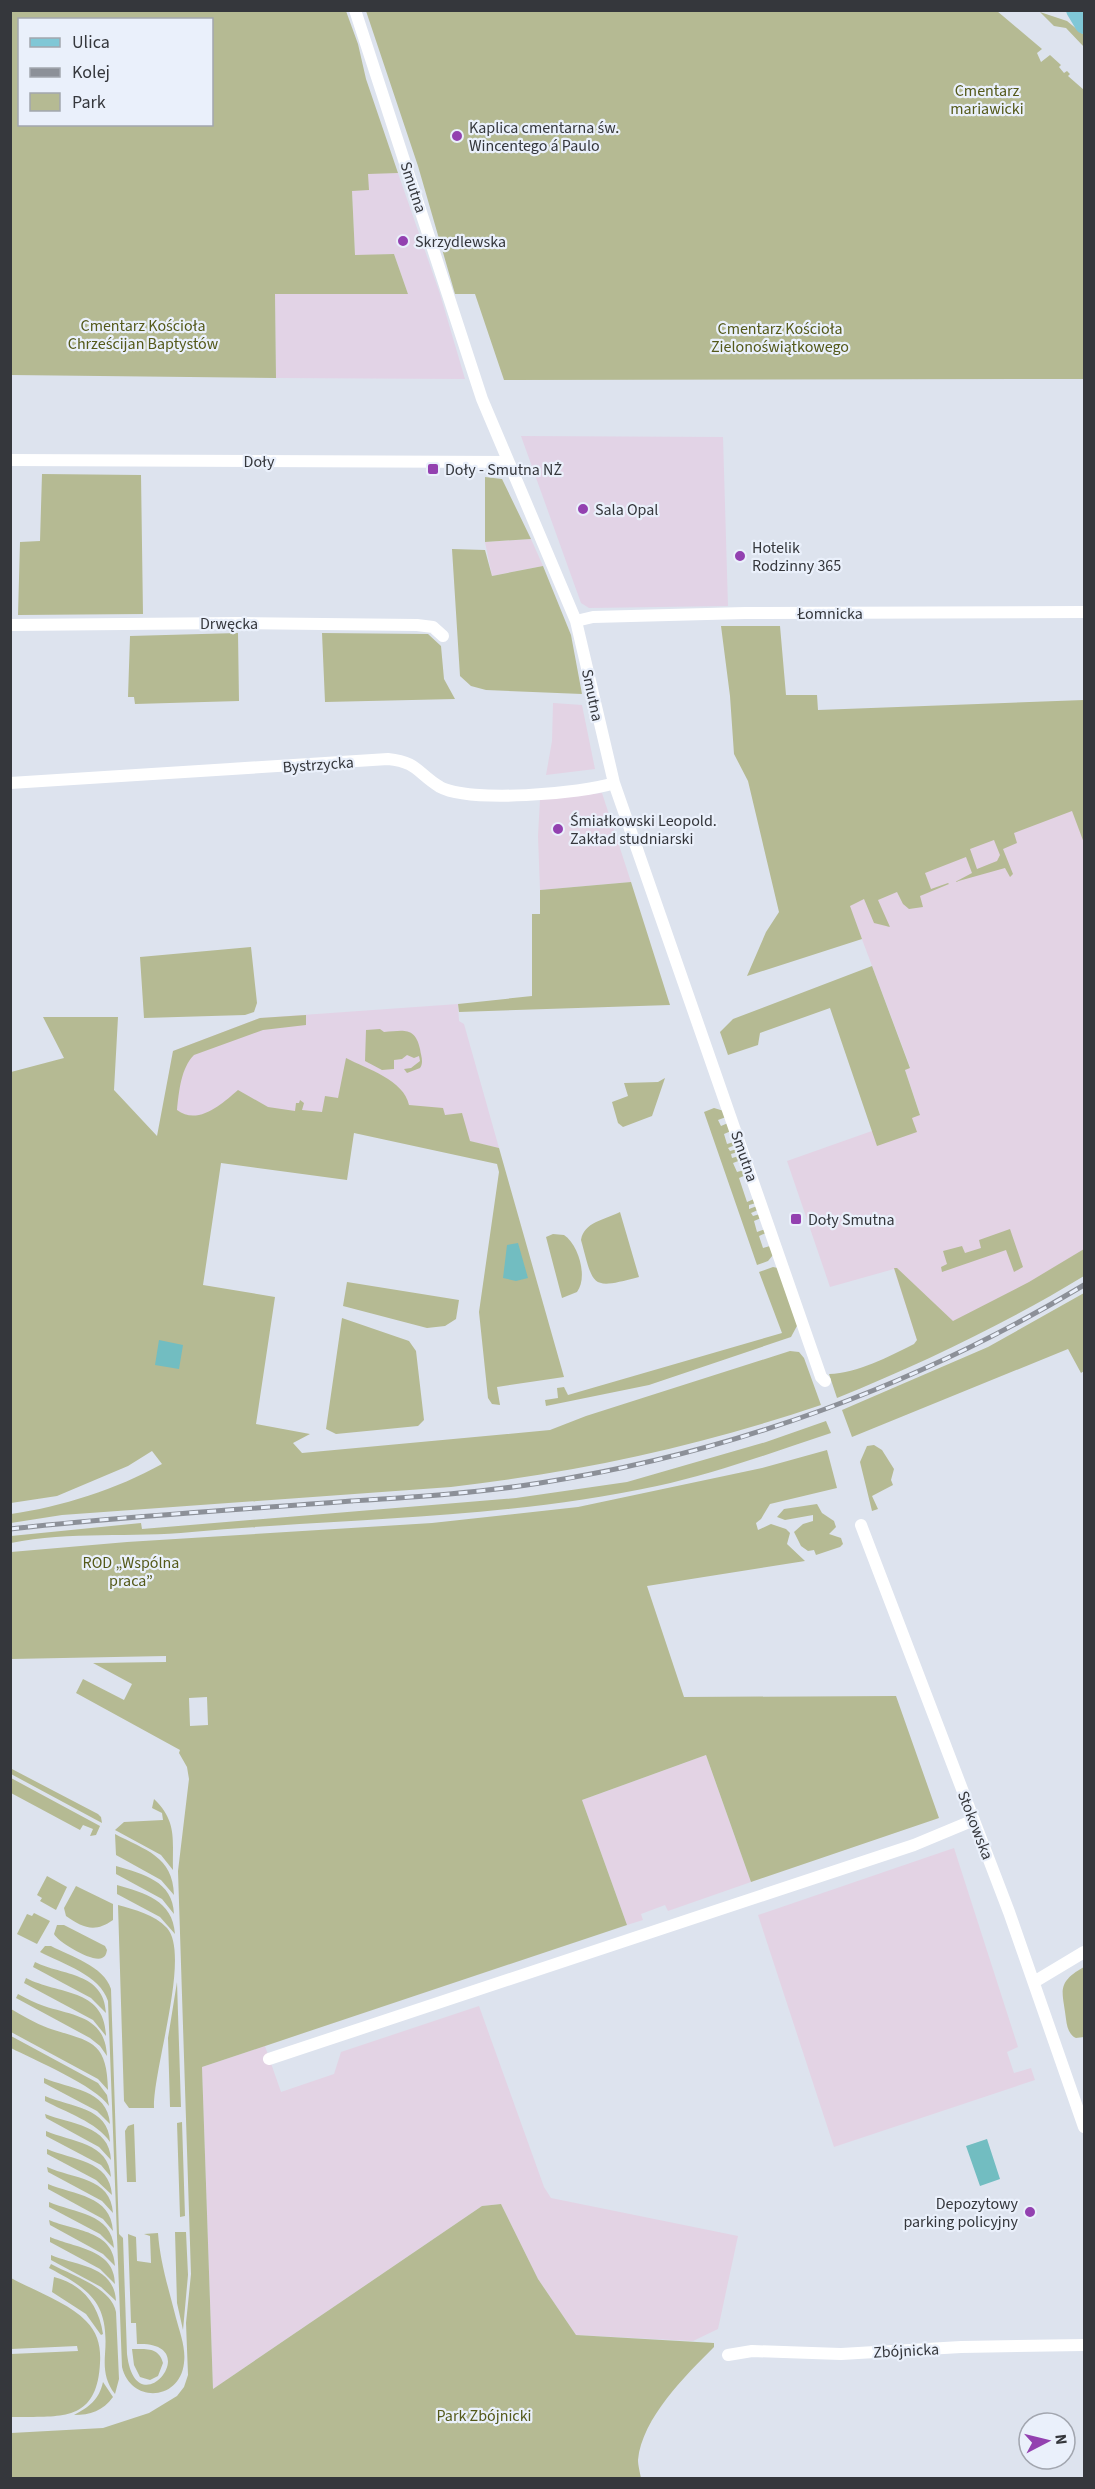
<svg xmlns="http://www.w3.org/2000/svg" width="1095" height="2489" font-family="'Source Sans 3',sans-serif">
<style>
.commercial{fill:#e2d3e6}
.industrial{fill:#e3d3e4}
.green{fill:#b5ba93;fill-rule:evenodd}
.water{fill:#72bdc1}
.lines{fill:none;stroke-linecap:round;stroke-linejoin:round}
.street{stroke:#fff;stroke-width:12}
.primary{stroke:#80c7d6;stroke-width:18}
.rail-casing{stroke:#8c9098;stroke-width:5}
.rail{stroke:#eaf0fb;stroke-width:3;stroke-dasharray:9;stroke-linecap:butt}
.poi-dot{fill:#9341b0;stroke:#eaf0fb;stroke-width:2}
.labels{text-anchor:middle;stroke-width:4.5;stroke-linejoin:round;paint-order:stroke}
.park-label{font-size:16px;fill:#54591a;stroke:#eaf0fb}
.poi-label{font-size:16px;fill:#35373c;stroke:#eaf0fb;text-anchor:start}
.street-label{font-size:16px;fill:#35373c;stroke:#eaf0fb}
</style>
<rect width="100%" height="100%" fill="#dde3ee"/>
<path class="commercial" d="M367 173H398L440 294 465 379 276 378 275 294H408L394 254 355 256 352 191Z
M521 436 723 437 728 606 589 608 581 603Z
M458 1004 459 1021 464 1024 499 1148 355 1115 158 1137 173 1051 260 1018Z"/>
<path class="industrial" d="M531 539 543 566 492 576 485 542Z
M553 703 582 705 595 769 546 775 552 741Z
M602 793 631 882 540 890 538 836 540 799Z
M1075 803 1084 824V1253L1001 1301 917 1340 894 1269 830 1287 787 1161 920 1114 905 1070 910 1067 845 894Z
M706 1755 751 1882 668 1911 665 1905 641 1914 643 1920 627 1925 582 1800Z
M954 1848 1018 2047 1007 2052 1014 2073 1031 2068 1035 2080 834 2147 758 1915Z
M479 2006 544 2187 551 2198 738 2236 718 2329 693 2341 576 2335 538 2279 501 2204 482 2206 213 2389 202 2067 265 2046 281 2092 334 2074 341 2052Z"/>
<path class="green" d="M11 10 346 11 358 44 366 79 398 173 368 174 369 190 352 191 355 255 394 254 408 294H275L276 378 11 375ZM20 20H212V124H20Z
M366 11H997L1042 49 1037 53 1041 62 1050 55 1061 65 1059 67 1064 73 1067 71 1070 74 1068 76 1084 90V379L504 380 475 294H455L418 166Z
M1040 12 1067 21 1084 35V47L1066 28 1054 26Z
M42 474 141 475 143 614 18 615 20 542 40 541Z
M485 477 502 479 531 539 485 542Z
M452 549 485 550 492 576 543 566 571 635 582 694 486 690 471 686 460 676Z
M780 626 786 695H817L818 710 1084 700V843L1072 811 1014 833 1017 843 1003 849 1013 874 1010 877 1005 868 955 882 972 873 966 857 925 873 931 889 948 883 949 884 920 896 923 907 909 909 903 904 897 892 878 900 890 927 874 923 864 899 850 906 862 939 747 976 766 932 779 912 748 781 734 754 730 696 721 626ZM994 840 1000 855 997 861 977 869 970 849Z
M238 633 239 701 135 704 134 697H128L130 636Z
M322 633 428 634 441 646 444 679 455 699 325 702Z
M631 882 670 1005 459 1012 458 1004 532 996V914H540V890Z
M251 947 257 1003 254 1012 245 1015 144 1018 140 957Z
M872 966 910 1068 905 1070 920 1115 912 1118 917 1132 877 1146 830 1008 760 1033 758 1045 728 1055 720 1032 733 1019Z
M306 1015V1025L263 1030 194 1055C181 1068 179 1091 177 1110 198 1126 222 1104 238 1090L268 1107 295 1111 296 1103H299L300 1100 304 1103 302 1110 322 1112 325 1096 338 1098 346 1058C367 1069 404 1080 409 1105L443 1108 445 1115 462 1113 470 1141 499 1148 564 1377 497 1387 500 1405 492 1404 488 1398 479 1312 499 1172 497 1164 354 1133 347 1180 221 1163 203 1285 275 1297 256 1424 310 1434 293 1443 302 1453 550 1430 586 1416 790 1351 799 1352 804 1358 821 1405C697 1447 580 1472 451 1487L62 1515 11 1523V1514C61 1507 117 1489 162 1464L152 1451 128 1466 57 1496 11 1503V1072L64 1058 43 1017H118L114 1090 157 1136 173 1051 260 1018Z
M380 1029 384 1032C403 1031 415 1026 420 1049 421 1056 424 1062 420 1068L407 1073 404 1069 411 1068 420 1061 419 1056 414 1058 407 1055 402 1059 394 1060V1069L382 1070 365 1061 366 1030Z
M665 1078 652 1116 623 1127 618 1123 612 1102 628 1096 624 1083 658 1082Z
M714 1108 724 1111 726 1117 718 1120 721 1126 728 1123 731 1131 724 1134 727 1144 734 1142 735 1145 728 1148 730 1151 737 1149 738 1152 731 1154 732 1158 739 1156 741 1160 733 1163 737 1172 744 1170 746 1175 739 1178 747 1202 754 1199 756 1203 749 1205V1209L757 1206 758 1210 751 1213 753 1216 760 1214 761 1218 754 1221 757 1232 765 1229 766 1233 759 1236 763 1248 770 1246 773 1255 768 1261 757 1265 704 1112Z
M620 1212 639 1277C590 1290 594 1287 581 1240 584 1222 604 1220 620 1212Z
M1010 1229 1023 1267 1014 1272 1006 1250 942 1272 941 1267 947 1264 943 1251 962 1246 965 1253 981 1248 979 1240Z
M553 1234 564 1235C579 1245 588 1278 577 1292L562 1298 546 1237Z
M1084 1249V1276C1005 1324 923 1363 837 1398L829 1374C858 1373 888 1357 914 1344L917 1340 894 1268H897L953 1321 1029 1282Z
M773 1267 778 1268 798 1324 791 1337 649 1385 546 1406 545 1400 558 1398 557 1388 564 1387 568 1395 782 1333 759 1272Z
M347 1282 459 1300 456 1319 445 1326 427 1328 343 1306Z
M1084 1293V1371L1081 1373 1068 1349 852 1437 842 1410 988 1347Z
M342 1318 409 1341 416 1351 424 1420 418 1426 336 1434 326 1429Z
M826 1421 831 1433C774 1452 716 1473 657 1486 505 1519 346 1518 192 1532 132 1538 70 1531 11 1543V1536L141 1523 142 1529 516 1498 627 1482 766 1442Z
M874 1445 882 1450 894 1469 891 1480 893 1485 872 1496 878 1509 872 1511 860 1462 867 1446Z
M827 1450 837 1488 770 1504 761 1519 756 1523 758 1530 771 1524 786 1529 790 1533 787 1544 805 1561 647 1586 684 1697 896 1696 939 1818 751 1882 706 1755 582 1800 627 1925 202 2067 213 2389 482 2206 501 2204 538 2279 576 2335 714 2343V2347C686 2375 642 2418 638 2460 638 2465 640 2473 641 2478H11V2433L103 2428 149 2413 177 2396 184 2387 188 2375 186 2323 191 2274 178 1871 189 1779 187 1767 179 1753 180 1750 76 1693 83 1679 124 1700 132 1684 93 1663 166 1662V1656L11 1659V1552L127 1542 432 1523 578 1507 762 1468ZM207 1697 208 1725 190 1726 189 1698Z
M817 1504 822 1513 834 1521 836 1527 829 1534 841 1538 843 1544 840 1547 816 1555 814 1550 808 1551 801 1546 794 1532 803 1524 813 1521V1515L785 1520 777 1517 784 1509Z
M10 1768 98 1814 101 1817 102 1823 11 1774Z
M11 1778 100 1826 96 1835 90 1836 93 1829 83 1825 80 1830 11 1793Z
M154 1799C178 1822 172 1841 173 1870L161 1855 115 1830 124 1822 163 1820 162 1813 152 1808Z
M115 1834C145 1850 173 1856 174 1895L161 1880 116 1855Z
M116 1866C143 1874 173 1881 174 1914L162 1899 116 1874Z
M47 1876 67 1887 56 1910 40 1901 42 1898 37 1895Z
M117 1885C144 1893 173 1900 175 1934L160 1917 117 1894Z
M76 1886 113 1904V1920C95 1933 83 1928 66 1916L64 1908Z
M118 1905C135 1910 154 1914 167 1928 191 1955 153 2068 154 2108H129L124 2101Z
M34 1913 50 1921 37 1944 17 1934 27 1914 32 1916Z
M57 1925H64L105 1946 107 1950C106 1954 106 1956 102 1958 93 1963 58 1942 54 1934Z
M45 1946H51C70 1956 104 1966 111 1989L119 2234 123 2238 127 2354C136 2430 208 2341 137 2344L136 2323H131L128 2234 136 2237 137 2261 151 2263 150 2236 144 2234 158 2233C160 2262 169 2290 176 2318 180 2333 186 2348 184 2363 180 2401 131 2404 122 2367L108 2001C100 1975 63 1964 40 1952Z
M35 1962C63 1976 104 1972 106 2013L91 1998 33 1967Z
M1084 1967V2037L1076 2038C1069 2035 1067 2027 1066 2019 1063 1992 1055 1983 1084 1967Z
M26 1978C59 1995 105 1988 106 2036L93 2020 24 1983Z
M177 1982 181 2107H170L168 2038Z
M18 1994C26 1998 35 2003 44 2006 74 2016 105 2016 107 2056L100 2046 90 2038 16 1998Z
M11 2009C23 2016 35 2023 48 2028 90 2042 107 2039 108 2090L98 2079 11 2032Z
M11 2036 98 2083 107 2095 109 2106C96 2086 34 2060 11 2048Z
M44 2078C69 2089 108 2089 110 2124L97 2111 44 2083Z
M45 2096C70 2107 109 2107 110 2142 97 2122 65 2112 45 2101Z
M45 2114C70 2124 110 2125 111 2160L99 2147 46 2118Z
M182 2122 185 2216 180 2217 177 2123Z
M134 2124 136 2182H127L125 2131 128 2126Z
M46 2131C71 2142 109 2142 111 2177L101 2165 46 2136Z
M47 2149C72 2160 110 2160 112 2195L96 2180 47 2154Z
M47 2167C73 2179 111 2177 113 2213L102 2201 48 2172Z
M48 2184C74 2195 111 2195 113 2231L103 2219 48 2189Z
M49 2202C74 2213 112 2213 114 2248L100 2234 49 2207Z
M49 2220C74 2231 114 2230 115 2266L103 2254 50 2225Z
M175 2232H186L188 2275 183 2330 177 2303Z
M50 2237C75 2248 115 2249 115 2284L100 2269 50 2242Z
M51 2255C76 2266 114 2265 116 2301L101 2287 51 2260Z
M51 2264C71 2275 111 2287 116 2312L119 2379 115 2394C105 2381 104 2369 105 2354 109 2303 91 2290 49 2268Z
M54 2277C83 2284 99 2306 103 2334L101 2335 86 2314 52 2292Z
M11 2278C33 2290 69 2303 86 2321 98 2333 101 2347 100 2363 97 2424 59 2416 11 2417V2354L78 2351 77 2346 11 2349Z
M132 2349C146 2349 159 2347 163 2363L158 2376 150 2380 140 2377 134 2365Z
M103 2382 113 2397C103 2411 90 2415 74 2415 89 2407 99 2400 103 2382Z"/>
<path class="water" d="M518 1243 528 1278 516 1281 503 1278 507 1245Z
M159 1340 183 1345 179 1369 155 1365Z
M987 2139 1000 2179 980 2186 966 2146Z"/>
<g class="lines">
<path class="street" d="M355 10 482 399 576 621 614 783 821 1377 825 1381
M10 460 508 462
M576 621 593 617 745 613 1084 612
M10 625 238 623 417 625 433 627 443 636
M10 783 388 759C418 762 417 773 440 787 469 803 582 794 614 783
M861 1525 1009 1912 1084 2127
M1034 1982 1084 1952
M269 2059 914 1845 974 1820
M728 2355 752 2351 841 2354 961 2347 1084 2345"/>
<path class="primary" d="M1075 10 1084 25"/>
<g class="rail-casing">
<path id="rail" d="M10 1529C124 1516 237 1510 351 1501 414 1497 478 1493 540 1483 732 1453 918 1385 1084 1285"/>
</g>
<use href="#rail" class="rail"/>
</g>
<g class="poi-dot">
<circle cx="457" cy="136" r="6"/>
<circle cx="403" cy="241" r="6"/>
<rect x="427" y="463" width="12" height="12" rx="3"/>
<circle cx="583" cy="509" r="6"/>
<circle cx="740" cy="556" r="6"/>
<circle cx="558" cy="829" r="6"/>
<rect x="790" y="1213" width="12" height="12" rx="3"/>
<circle cx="1030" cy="2212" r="6"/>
</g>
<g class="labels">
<g class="park-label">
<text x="987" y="96">Cmentarz<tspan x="987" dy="18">mariawicki</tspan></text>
<text x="143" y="331">Cmentarz Kościoła<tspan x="143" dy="18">Chrześcijan Baptystów</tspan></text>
<text x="780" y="334">Cmentarz Kościoła<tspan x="780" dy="18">Zielonoświątkowego</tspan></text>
<text x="131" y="1568">ROD „Wspólna<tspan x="131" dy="18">praca”</tspan></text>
<text x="484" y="2421">Park Zbójnicki</text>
</g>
<g class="poi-label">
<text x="469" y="133">Kaplica cmentarna św.<tspan x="469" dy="18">Wincentego á Paulo</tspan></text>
<text x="415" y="247">Skrzydlewska</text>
<text x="445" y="475">Doły - Smutna NŻ</text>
<text x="595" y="515">Sala Opal</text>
<text x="752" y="553">Hotelik<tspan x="752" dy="18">Rodzinny 365</tspan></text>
<text x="570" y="826">Śmiałkowski Leopold.<tspan x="570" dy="18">Zakład studniarski</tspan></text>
<text x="808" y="1225">Doły Smutna</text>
<text x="1018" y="2209" text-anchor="end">Depozytowy<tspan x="1018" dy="18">parking policyjny</tspan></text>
</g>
<g class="street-label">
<text transform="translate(414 187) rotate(72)" y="6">Smutna</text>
<text x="259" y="467">Doły</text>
<text x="830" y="619">Łomnicka</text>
<text x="229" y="629">Drwęcka</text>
<text transform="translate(593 695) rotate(78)" y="6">Smutna</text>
<text transform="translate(318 764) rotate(-4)" y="6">Bystrzycka</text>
<text transform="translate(745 1156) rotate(71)" y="6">Smutna</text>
<text transform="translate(976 1825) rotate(69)" y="6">Stokowska</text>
<text transform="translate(906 2350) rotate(-3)" y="6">Zbójnicka</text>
</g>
</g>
<rect width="1095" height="2489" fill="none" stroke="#35373c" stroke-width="24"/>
<rect x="18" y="18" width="195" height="108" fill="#eaf0fb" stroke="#a2a6af" stroke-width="1.5"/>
<rect x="30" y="38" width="30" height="9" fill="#80c7d6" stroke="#a2a6af" stroke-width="1.5"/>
<text x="72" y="48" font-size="18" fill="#35373c">Ulica</text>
<rect x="30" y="68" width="30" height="9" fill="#8c9098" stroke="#a2a6af" stroke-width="1.5"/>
<text x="72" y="78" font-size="18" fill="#35373c">Kolej</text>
<rect x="30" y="93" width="30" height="18" fill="#b5ba93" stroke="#a2a6af" stroke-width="1.5"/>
<text x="72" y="108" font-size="18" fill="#35373c">Park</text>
<g transform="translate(1047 2441) rotate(83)"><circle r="28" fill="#eaf0fb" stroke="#a2a6af" stroke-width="1.5"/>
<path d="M0-4.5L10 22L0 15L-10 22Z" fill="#9341b0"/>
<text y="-9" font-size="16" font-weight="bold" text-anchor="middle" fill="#35373c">N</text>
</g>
</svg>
